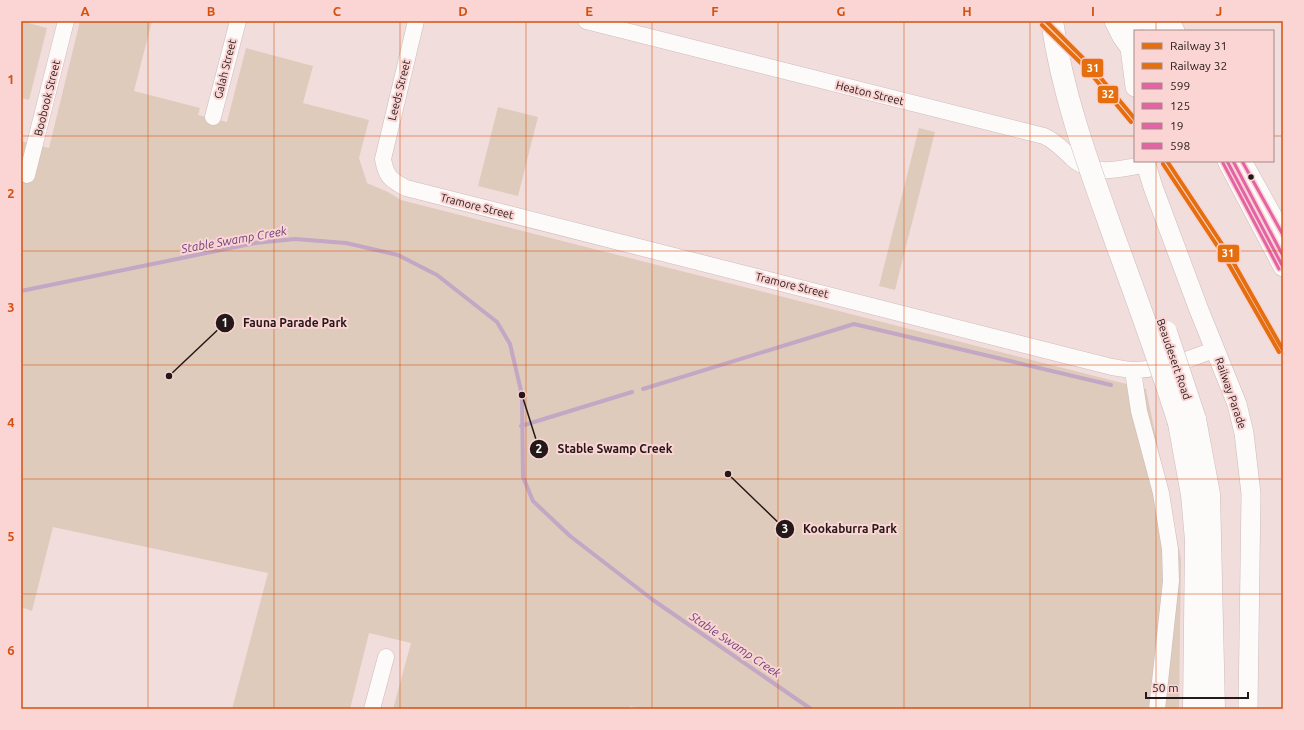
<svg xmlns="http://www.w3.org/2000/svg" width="1304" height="730" font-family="Ubuntu,sans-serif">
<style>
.green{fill:#dfcbbb}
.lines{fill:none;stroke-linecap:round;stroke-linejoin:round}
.stream{stroke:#c3a7c4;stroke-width:4}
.minor-casing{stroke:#ccbcbc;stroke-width:17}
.tertiary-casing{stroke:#ccbcbc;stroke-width:20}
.trunk-casing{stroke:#ccbcbc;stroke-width:23}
.minor{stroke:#fdfafa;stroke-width:16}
.tertiary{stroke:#fdfafa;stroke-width:19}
.trunk{stroke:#fdfafa;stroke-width:22}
.trunk-bridge-casing{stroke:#ccbcbc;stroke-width:23;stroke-linecap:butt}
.trunk-bridge{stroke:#fdfafa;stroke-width:22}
.bus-1-casing{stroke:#fbd4d4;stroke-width:6}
.bus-2-casing{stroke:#fbd4d4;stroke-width:6}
.bus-3-casing{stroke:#fbd4d4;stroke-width:6}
.bus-4-casing{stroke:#fbd4d4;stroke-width:6}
.bus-1{stroke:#e463a4;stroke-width:3}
.bus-2{stroke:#e463a4;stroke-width:3}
.bus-3{stroke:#e463a4;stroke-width:3}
.bus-4{stroke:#e463a4;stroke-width:3}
.rail-1-casing{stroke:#fbd4d4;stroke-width:7}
.rail-2-casing{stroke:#fbd4d4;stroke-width:7}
.rail-1{stroke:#e56e0f;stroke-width:4}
.rail-2{stroke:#e56e0f;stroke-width:4}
.grid{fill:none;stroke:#d4520d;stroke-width:1;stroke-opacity:0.55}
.bus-dot{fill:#251818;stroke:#fbd4d4;stroke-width:1.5}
.labels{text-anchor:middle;stroke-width:4;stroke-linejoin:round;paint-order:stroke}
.street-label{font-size:11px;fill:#251818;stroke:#fbd4d4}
.water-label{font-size:12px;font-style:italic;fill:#6d447b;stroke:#fbd4d4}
.leader{fill:none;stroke:#251818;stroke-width:1.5}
.callout-dot{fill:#251818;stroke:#fbd4d4;stroke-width:1.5}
.mark-label{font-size:12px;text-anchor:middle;font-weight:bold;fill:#fff}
.callout-label{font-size:12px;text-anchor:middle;font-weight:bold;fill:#251818;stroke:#fbd4d4;stroke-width:4;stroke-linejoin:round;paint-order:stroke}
.line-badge{stroke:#fbd4d4;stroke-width:1.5}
.badge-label{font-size:11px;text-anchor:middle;font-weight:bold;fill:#fff}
.neatline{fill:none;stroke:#d4520d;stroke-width:1.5}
.grid-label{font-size:13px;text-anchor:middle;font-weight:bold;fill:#d4520d}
</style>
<rect width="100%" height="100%" fill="#f2dddd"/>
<path class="green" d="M21 21 47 28 29 100 21 98Z
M80 21H152L134 91 200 108 198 115 227 122 246 48 313 66 303 103 369 120 359 158 367 183 388 192 401 200 1146 389 1181 559 1179 709H640L630 706 629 709H393L411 643 369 633 350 709H232L268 573 53 527 32 611 21 607V141L49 148Z
M498 107 538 117 518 196 478 186Z
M919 128 935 132 895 290 879 286Z"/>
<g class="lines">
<path class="stream" d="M21 291 255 243 295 239 346 243 398 255 437 275 497 322 510 344 522 395 523 477 533 501 570 536 653 600 811 709
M643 389 854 324 1111 385
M521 426 632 392"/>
<g class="minor-casing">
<path id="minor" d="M416 21 383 159C386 176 390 180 406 188L1112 367C1119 368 1126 370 1133 370 1161 370 1190 359 1216 349
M586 21 1044 136C1057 142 1063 150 1073 159 1093 177 1123 169 1146 164
M213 117 238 21
M27 175 66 21
M1133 371 1139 411 1161 493 1170 549 1171 581 1157 709
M372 709 386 657"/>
</g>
<g class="tertiary-casing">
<path id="tertiary" d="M1114 21 1122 37 1130 48 1135 87
M1149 21 1155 31
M1170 21 1175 31
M1130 48 1134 21
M1145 161 1153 187 1199 310 1237 404 1244 433 1251 494 1248 709
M1227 161 1283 267
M1242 161 1283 235"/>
</g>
<g class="trunk-casing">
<path id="trunk" d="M1195 419 1209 494 1214 709
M1179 423 1192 495 1196 540 1194 709"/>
</g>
<use href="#minor" class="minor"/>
<use href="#tertiary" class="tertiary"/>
<use href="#trunk" class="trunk"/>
<g class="trunk-bridge-casing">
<path id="trunk-bridge" d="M1052 21C1063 98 1090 169 1116 242 1138 302 1160 362 1179 423
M1166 332 1195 419"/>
</g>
<use href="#trunk-bridge" class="trunk-bridge"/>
<g class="bus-1-casing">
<path id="bus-1" d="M1227 161 1283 267"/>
</g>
<g class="bus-2-casing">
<path id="bus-2" d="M1223 163 1279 269"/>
</g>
<g class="bus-3-casing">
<path id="bus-3" d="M1233 161 1283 256"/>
</g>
<g class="bus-4-casing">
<path id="bus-4" d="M1242 161 1283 235"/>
</g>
<use href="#bus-1" class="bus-1"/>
<use href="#bus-2" class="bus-2"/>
<use href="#bus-3" class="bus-3"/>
<use href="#bus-4" class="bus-4"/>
<g class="rail-1-casing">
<path id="rail-1" d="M1046 21 1090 65 1135 119
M1167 161 1228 253 1283 350"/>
</g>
<g class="rail-2-casing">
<path id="rail-2" d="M1042 25 1086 68 1131 122
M1163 164 1224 256 1279 352"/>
</g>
<use href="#rail-1" class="rail-1"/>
<use href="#rail-2" class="rail-2"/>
</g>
<path class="grid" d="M148 21V709M274 21V709M400 21V709M526 21V709M652 21V709M778 21V709M904 21V709M1030 21V709M1156 21V31M21 136H1135M1273 136H1283M1156 161V709M21 251H1283M21 365H1283M21 479H1283M21 594H1283"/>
<circle class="bus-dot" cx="1251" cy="177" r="3.5"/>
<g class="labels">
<g class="street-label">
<text transform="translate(225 69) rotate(-76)" y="4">Galah Street</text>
<text transform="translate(399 90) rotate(-76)" y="4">Leeds Street</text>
<text transform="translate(870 93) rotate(14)" y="4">Heaton Street</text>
<text transform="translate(47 98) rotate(-76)" y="4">Boobook Street</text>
<text transform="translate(477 206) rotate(14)" y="4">Tramore Street</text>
<text transform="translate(792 285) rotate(14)" y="4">Tramore Street</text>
<text transform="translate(1174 359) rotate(71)" y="4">Beaudesert Road</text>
<text transform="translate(1231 393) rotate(71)" y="4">Railway Parade</text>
</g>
<g class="water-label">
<text transform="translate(234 240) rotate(-10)" y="4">Stable Swamp Creek</text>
<text transform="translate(735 645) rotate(34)" y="4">Stable Swamp Creek</text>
</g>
</g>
<path class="leader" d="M169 376L225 323M522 395L539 449M728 474L785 529"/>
<g class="callout-dot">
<circle cx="169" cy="376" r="4"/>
<circle cx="522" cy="395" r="4"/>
<circle cx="728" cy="474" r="4"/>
<circle cx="225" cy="323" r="10"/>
<circle cx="539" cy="449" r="10"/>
<circle cx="785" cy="529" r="10"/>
</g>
<g class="mark-label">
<text x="225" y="327">1</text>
<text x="539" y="453">2</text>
<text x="785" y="533">3</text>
</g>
<g class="callout-label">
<text x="295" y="327">Fauna Parade Park</text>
<text x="615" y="453">Stable Swamp Creek</text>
<text x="850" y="533">Kookaburra Park</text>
</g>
<g class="line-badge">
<rect x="1081" y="58" width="23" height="20" rx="4" fill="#e56e0f"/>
<rect x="1097" y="85" width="22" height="19" rx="4" fill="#e56e0f"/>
<rect x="1217" y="244" width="23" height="19" rx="4" fill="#e56e0f"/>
</g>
<g class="badge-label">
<text x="1093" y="72">31</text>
<text x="1108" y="98">32</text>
<text x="1228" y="257">31</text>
</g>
<rect width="1304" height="730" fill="none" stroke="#fbd4d4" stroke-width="44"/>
<rect x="1134" y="30" width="140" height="132" fill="#fbd4d4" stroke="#a58989"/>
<rect x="1142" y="43" width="20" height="6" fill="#e56e0f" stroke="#a58989"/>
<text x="1170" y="50" font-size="12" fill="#251818">Railway 31</text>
<rect x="1142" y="63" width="20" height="6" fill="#e56e0f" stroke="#a58989"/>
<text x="1170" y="70" font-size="12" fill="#251818">Railway 32</text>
<rect x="1142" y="83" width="20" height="6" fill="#e463a4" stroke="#a58989"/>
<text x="1170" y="90" font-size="12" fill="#251818">599</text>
<rect x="1142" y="103" width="20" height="6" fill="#e463a4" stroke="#a58989"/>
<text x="1170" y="110" font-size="12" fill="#251818">125</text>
<rect x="1142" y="123" width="20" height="6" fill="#e463a4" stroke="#a58989"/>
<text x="1170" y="130" font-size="12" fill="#251818">19</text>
<rect x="1142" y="143" width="20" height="6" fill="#e463a4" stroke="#a58989"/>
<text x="1170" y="150" font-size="12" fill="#251818">598</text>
<path d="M1146 692v6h102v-6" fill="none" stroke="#251818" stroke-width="2"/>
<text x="1152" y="692" font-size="12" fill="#251818" stroke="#fbd4d4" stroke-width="3" paint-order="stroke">50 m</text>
<rect x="22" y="22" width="1260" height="686" class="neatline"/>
<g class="grid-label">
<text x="85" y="16">A</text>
<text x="211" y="16">B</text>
<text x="337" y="16">C</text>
<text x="463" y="16">D</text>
<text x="589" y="16">E</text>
<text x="715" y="16">F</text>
<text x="841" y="16">G</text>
<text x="967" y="16">H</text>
<text x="1093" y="16">I</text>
<text x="1219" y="16">J</text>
<text x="11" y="84">1</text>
<text x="11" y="198">2</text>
<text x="11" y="312">3</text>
<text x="11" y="427">4</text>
<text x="11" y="541">5</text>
<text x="11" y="655">6</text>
</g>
</svg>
